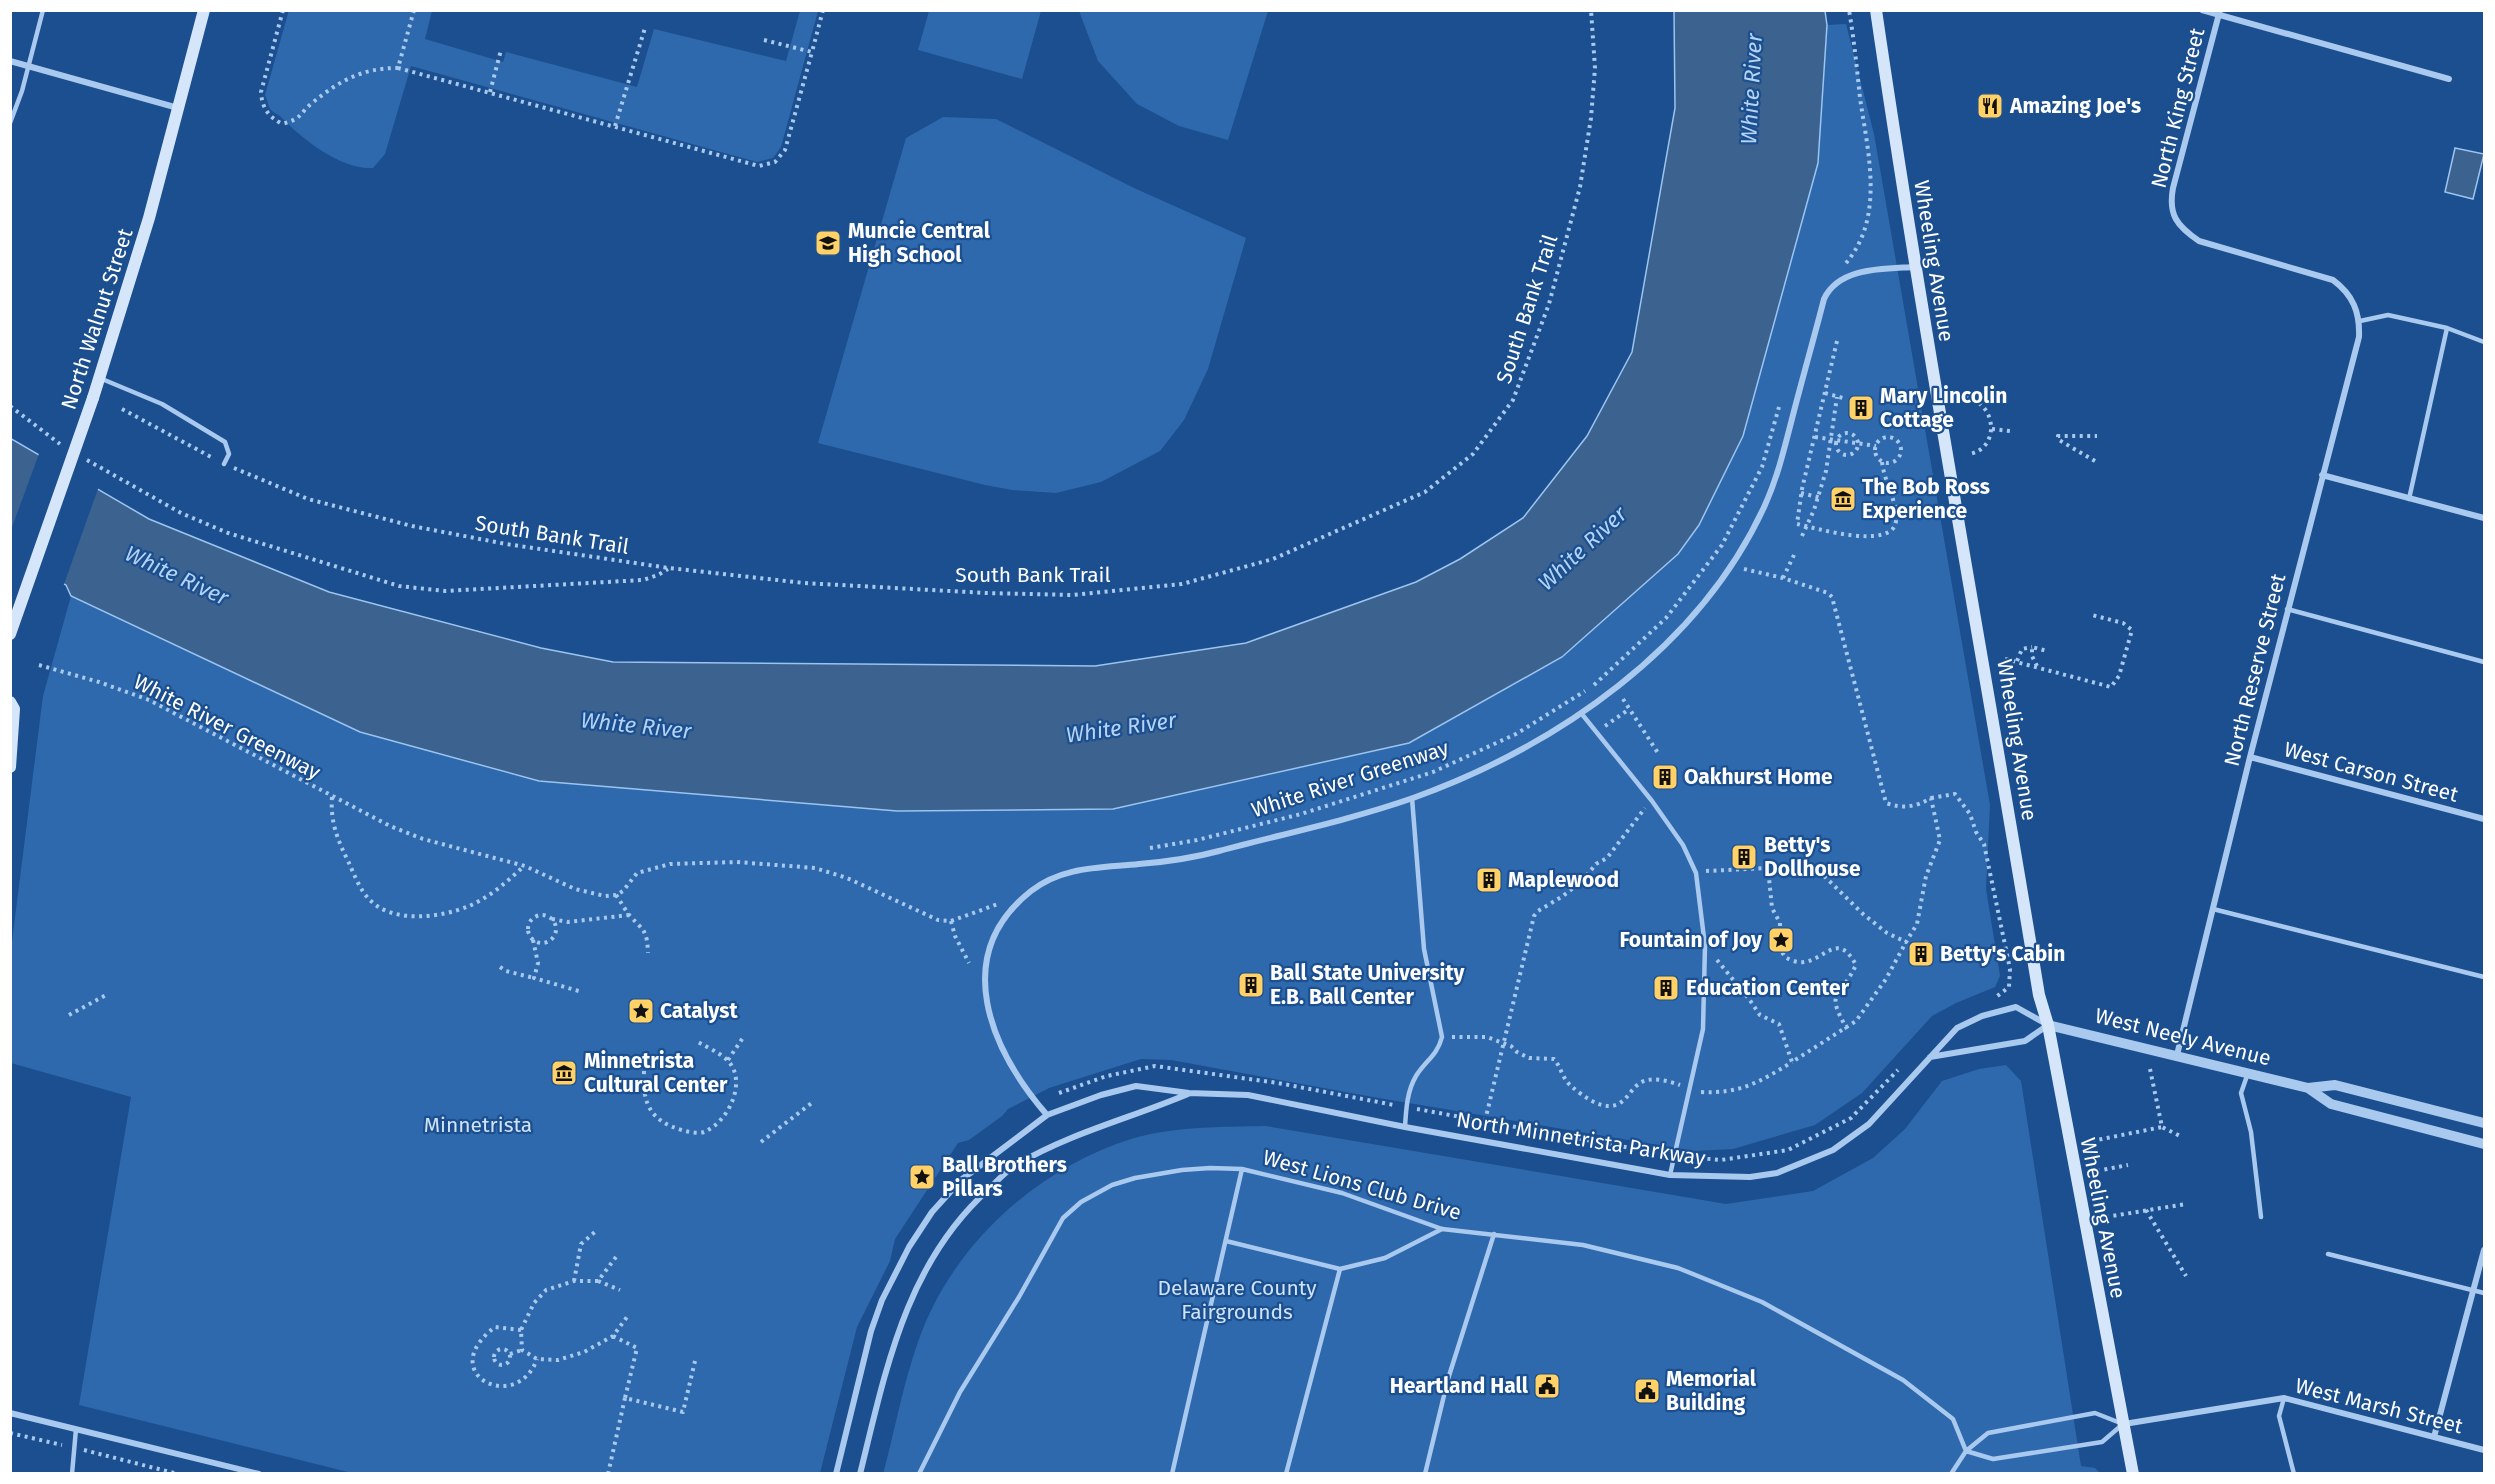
<svg xmlns="http://www.w3.org/2000/svg" width="2495" height="1484" font-family="'Fira Sans',sans-serif">
<style>
.green{fill:#2e69ad}
.water{fill:#3c6290;stroke:#9cc4f0;stroke-width:1.5}
.pier{fill:#1b4f8f}
.lines{fill:none;stroke-linecap:round;stroke-linejoin:round}
.path{stroke:#a9c9ee;stroke-width:4;stroke-dasharray:3 4.5;stroke-linecap:butt}
.service{stroke:#a9c9ee;stroke-width:4.5}
.minor{stroke:#a9c9ee;stroke-width:6}
.tertiary{stroke:#a9c9ee;stroke-width:10}
.secondary{stroke:#d6e6fa;stroke-width:12}
.secondary-bridge{stroke:#d6e6fa;stroke-width:12}
.labels{text-anchor:middle;stroke-width:4.5;stroke-linejoin:round;paint-order:stroke}
.poi-label{font-size:21px;font-weight:bold;fill:#fff;stroke:#1b4f8f;text-anchor:start}
.street-label{font-size:21px;fill:#fff;stroke:#1b4f8f}
.park-label{font-size:21px;fill:#cfe3fa;stroke:#1b4f8f}
.water-label{font-size:22px;font-style:italic;fill:#b5d3f5;stroke:#1b4f8f}
</style>
<rect width="100%" height="100%" fill="#1b4f8f"/>
<path class="green" d="M289 10 432 11 425 39 503 62 506 52 637 87 654 29 786 61 800 11H818L781 147 773 158 757 162 411 66 385 154 373 168C341 170 302 139 281 117 278 114 272 112 270 109 268 105 267 99 265 95Z
M929 11H1041L1022 79 918 50Z
M1079 11H1268L1228 140 1179 126 1137 104 1098 61Z
M1846 24 1874 134 1990 805 1986 889 2000 976 1995 987 1956 1003 1932 1016 1862 1093 1815 1125 1733 1149 1694 1151 1373 1097 1171 1060 1141 1059 1049 1088 1008 1109 1002 1116 969 1140 958 1143 895 1239 890 1261 857 1327 820 1473 356 1474 79 1405 131 1097 11 1063V949L43 696 71 596 360 732 539 781 897 811 1113 809 1409 743 1818 163 1827 25Z
M943 117 996 119 1134 188 1246 238 1208 369 1184 420 1160 451 1101 482 1056 493 1012 490 985 485 818 443 906 138Z
M2006 1065 2021 1081 2081 1466 2095 1468 2100 1473 883 1474C895 1430 903 1384 918 1342 951 1246 1036 1169 1131 1139 1174 1126 1222 1127 1266 1126L1726 1204 1813 1191 1873 1158 1905 1129 1942 1081 1979 1069Z"/>
<path class="water" d="M1674 11H1825L1827 25 1818 163 1743 436 1699 525 1678 554 1562 657 1409 743 1113 809 897 811 539 781 360 732 71 596 66 585 11 557 10 438 149 519 329 592 541 648 613 662 1095 666 1246 643 1416 582 1460 559 1523 518 1587 436 1632 352 1675 108Z
M2455 148 2484 154 2473 199 2445 192Z"/>
<path class="pier" d="M40 451 99 486 63 587 10 560 11 530Z"/>
<g class="lines">
<path class="path" d="M283 10 261 92C262 108 268 116 282 124 303 118 298 115 312 103 339 81 362 68 398 68
M414 10 398 68 759 166 775 162 785 150 812 52
M764 40 812 52 823 10
M490 92 501 50
M615 126 645 28
M1846 263C1885 217 1868 153 1860 98 1857 69 1854 39 1849 10
M1837 341 1802 489 1797 524C1815 528 1893 551 1896 521 1898 503 1884 481 1882 462
M1825 393 1843 398
M1958 395C1963 396 1971 398 1976 401 1998 414 1996 450 1969 454
M10 406 60 444
M122 409 213 458
M1992 429 2010 431
M1836 444a11 11 0 1 1 22 0a11 11 0 1 1-22 0Z
M1815 437 1876 446
M1875 450a13 13 0 1 1 26 0a13 13 0 1 1-26 0Z
M87 460 181 513 228 533 399 586 445 591 643 580 658 575 668 569
M2095 461 2059 440 2058 436H2097
M234 468 308 499 412 526 506 544 669 568 804 583 986 593 1072 595 1182 584 1273 559 1425 492 1473 454 1513 400 1549 304 1580 187 1591 118 1595 68 1591 10
M1801 493 1822 498
M1802 536 1814 510 1826 471 1837 397
M1744 569 1783 578 1828 593 1832 597 1886 803C1903 809 1916 807 1931 798L1940 840 1926 876 1917 924 1906 942 1887 933 1863 914 1818 870 1805 865 1768 868 1772 908 1780 923V949L1785 957C1790 960 1797 963 1804 962 1826 959 1838 931 1856 965 1840 999 1824 989 1847 1029
M1783 578 1794 555
M2005 659 2111 687 2119 676 2132 630 2123 623 2092 615
M2017 661 2022 649 2032 647
M39 665 99 682 149 700 390 826 423 839 525 866 575 889 605 896 616 895 623 891 637 873 670 864 737 862 815 868 847 878 938 920 951 921 998 904
M2037 666 2032 656V647L2047 651
M1594 685 1666 618 1722 545 1762 467 1779 407
M1623 699 1658 753
M1605 726 1628 710
M332 797C330 822 338 841 349 863 354 874 360 890 369 899 392 924 440 918 469 906 490 897 508 881 524 866
M1931 798 1955 794 1970 814 1976 832 1984 844 2010 969 2009 987 1996 997
M1150 848 1197 840 1301 814 1433 772 1516 734 1585 691
M1706 871 1768 868
M616 895C621 902 625 910 630 916 644 931 647 930 648 953
M528 929a14 14 0 1 1 28 0a14 14 0 1 1-28 0Z
M552 919 568 922 629 915
M951 921 955 936 969 963
M533 940 538 963 534 978 582 992
M1717 960 1749 999 1760 1015 1779 1024 1792 1062 1856 1021 1886 979 1906 942
M500 967 506 971 534 978
M69 1015 108 994
M1452 1037H1487L1511 1046 1517 1052 1529 1058 1554 1059C1561 1067 1562 1078 1571 1086 1583 1096 1604 1113 1620 1103 1628 1098 1632 1088 1640 1083 1651 1076 1669 1081 1680 1085
M728 1060 744 1036
M2150 1069 2162 1127 2180 1136
M644 1071C642 1103 650 1121 682 1130 688 1132 698 1134 704 1132 729 1122 749 1079 726 1059 718 1052 707 1047 698 1042
M1701 1092C1740 1094 1760 1082 1792 1062
M1059 1093 1107 1076 1155 1066 1278 1083 1394 1105
M1417 1109 1663 1154
M1485 1121 1534 916 1538 911 1563 896 1583 880 1596 864 1607 858 1645 808
M2092 1141 2162 1127
M761 1142 813 1102
M1685 1157 1721 1160 1788 1150 1851 1118 1898 1070
M2097 1171 2128 1165
M2146 1210 2186 1276
M2106 1217 2186 1204
M616 1257 598 1281H574L546 1290 534 1303 521 1330 522 1350 537 1359 558 1360 584 1352 613 1336 627 1317
M574 1281 581 1244 596 1231
M598 1281 620 1290
M521 1330 495 1327C433 1374 517 1415 537 1359
M613 1336 637 1348 625 1398 683 1412 695 1361
M494 1357a8 8 0 1 1 16 0a8 8 0 1 1-16 0Z
M510 1354 522 1350
M10 1433 62 1445
M84 1450 178 1474
M608 1474 625 1398"/>
<path class="service" d="M10 123 22 91 43 10
M2360 321 2388 315 2447 328 2484 342
M102 379 162 404 225 442 229 454 224 464
M2409 499 2447 328
M2287 609 2484 662
M1581 713 1652 801 1683 845 1696 873 1705 946 1703 1029 1670 1175
M2213 909 2484 977
M2248 1073 2241 1093 2251 1132 2261 1217
M1405 1127C1406 1110 1407 1091 1416 1076 1426 1060 1437 1056 1442 1037L1424 949 1412 798
M1226 1241 1340 1269 1385 1258 1442 1229
M2328 1254 2484 1293
M2284 1398 2279 1416 2294 1474
M72 1474 76 1429
M919 1474 960 1392 1019 1297 1063 1218 1081 1202 1112 1185 1135 1178 1182 1170 1210 1168 1242 1169 1342 1193 1442 1229 1583 1245 1678 1268 1762 1302 1903 1380 1953 1419 1966 1451
M1172 1474 1242 1169
M1286 1474 1340 1269
M1425 1474 1448 1379 1494 1234
M1951 1474 1966 1451 1988 1433 2095 1413 2123 1424 2102 1442 1993 1459 1966 1451"/>
<path class="minor" d="M2202 10 2449 79
M10 61 178 108
M2322 475 2484 518
M2250 757 2484 819
M2177 1055 2250 757 2359 337C2360 312 2353 295 2333 280L2199 241C2177 226 2168 215 2173 188L2220 10
M1047 1115C991 1050 949 956 1031 891 1063 866 1101 868 1139 864 1165 862 1193 858 1219 851 1283 834 1350 820 1413 798 1557 746 1700 648 1765 505 1778 476 1785 446 1793 415 1803 376 1814 338 1824 299 1839 267 1884 269 1914 267
M10 1413 259 1474
M2124 1424 2284 1398 2484 1450
M2434 1437 2484 1250
M836 1474 871 1331 882 1300 909 1247 932 1212 961 1180 1047 1115 1101 1095 1136 1086 1189 1093 1248 1095 1405 1127 1670 1175 1750 1177 1777 1173 1833 1150 1869 1124 1957 1028 1982 1016 2016 1007 2048 1025 2025 1041 1930 1057
M860 1474C886 1369 906 1263 989 1189 997 1181 1006 1171 1016 1165 1070 1133 1131 1118 1188 1094"/>
<path class="tertiary" d="M2048 1025 2308 1088 2331 1104 2484 1144
M2308 1088 2335 1085 2484 1123"/>
<path class="secondary" d="M1876 10C1924 340 1985 667 2039 995L2048 1025 2133 1474
M93 398 149 218 204 10
M10 702 14 709 10 767"/>
<path class="secondary-bridge" d="M10 634 93 398"/>
</g>
<defs>
<g id="restaurant-square" transform="scale(1.35)"><rect x="-9" y="-9" width="18" height="18" rx="4" fill="#ffd166" stroke="#1b4f8f"/><path d="M-5-6h1v4h1v-4h1v4h1v-4h1v5L-1.5 .5V6h-2V.5L-5-1ZM5-6V6H3V1.5H1.5Q1.5-4 5-6Z" fill="#111"/></g>
<g id="school-square" transform="scale(1.35)"><rect x="-9" y="-9" width="18" height="18" rx="4" fill="#ffd166" stroke="#1b4f8f"/><path d="M0-5L7-2L0 1L-7-2ZM-4 1L0 2.5L4 1V4Q0 6-4 4Z" fill="#111"/></g>
<g id="building-square" transform="scale(1.35)"><rect x="-9" y="-9" width="18" height="18" rx="4" fill="#ffd166" stroke="#1b4f8f"/><path d="M-4-6H4V6H1V3H-1V6H-4ZM-2.5-4.3h1.7v1.8h-1.7ZM.8-4.3h1.7v1.8H.8ZM-2.5-1h1.7V.8h-1.7ZM.8-1h1.7V.8H.8Z" fill="#111"/></g>
<g id="museum-square" transform="scale(1.35)"><rect x="-9" y="-9" width="18" height="18" rx="4" fill="#ffd166" stroke="#1b4f8f"/><path d="M0-6L6-3V-2H-6V-3ZM-5-1h2V3h-2ZM-1-1h2V3h-2ZM3-1h2V3H3ZM-6 4H6V6H-6Z" fill="#111"/></g>
<g id="sight-square" transform="scale(1.35)"><rect x="-9" y="-9" width="18" height="18" rx="4" fill="#ffd166" stroke="#1b4f8f"/><path d="M0-6L1.8-2.2L6-1.7L2.9 1.2L3.7 5.4L0 3.3L-3.7 5.4L-2.9 1.2L-6-1.7L-1.8-2.2Z" fill="#111"/></g>
<g id="civic-square" transform="scale(1.35)"><rect x="-9" y="-9" width="18" height="18" rx="4" fill="#ffd166" stroke="#1b4f8f"/><path d="M-.6-6.5H3V-4.5H.6V-3L4-1V1h2V6H-6V1h2V-1L-.6-3ZM-1.2 2.5V6h2.4V2.5Z" fill="#111"/></g>
</defs>
<g fill-rule="evenodd">
<use href="#restaurant-square" x="1990" y="106"/>
<use href="#school-square" x="828" y="243"/>
<use href="#building-square" x="1861" y="408"/>
<use href="#museum-square" x="1843" y="499"/>
<use href="#building-square" x="1665" y="777"/>
<use href="#building-square" x="1744" y="857"/>
<use href="#building-square" x="1489" y="880"/>
<use href="#sight-square" x="1781" y="940"/>
<use href="#building-square" x="1921" y="954"/>
<use href="#building-square" x="1251" y="985"/>
<use href="#building-square" x="1666" y="988"/>
<use href="#sight-square" x="641" y="1011"/>
<use href="#museum-square" x="564" y="1073"/>
<use href="#sight-square" x="922" y="1177"/>
<use href="#civic-square" x="1547" y="1386"/>
<use href="#civic-square" x="1647" y="1391"/>
</g>
<g class="labels">
<g class="poi-label">
<text x="2010" y="113">Amazing Joe's</text>
<text x="848" y="238">Muncie Central<tspan x="848" dy="24">High School</tspan></text>
<text x="1880" y="403">Mary Lincolin<tspan x="1880" dy="24">Cottage</tspan></text>
<text x="1862" y="494">The Bob Ross<tspan x="1862" dy="24">Experience</tspan></text>
<text x="1684" y="784">Oakhurst Home</text>
<text x="1764" y="852">Betty's<tspan x="1764" dy="24">Dollhouse</tspan></text>
<text x="1508" y="887">Maplewood</text>
<text x="1762" y="947" text-anchor="end">Fountain of Joy</text>
<text x="1940" y="961">Betty's Cabin</text>
<text x="1270" y="980">Ball State University<tspan x="1270" dy="24">E.B. Ball Center</tspan></text>
<text x="1686" y="995">Education Center</text>
<text x="660" y="1018">Catalyst</text>
<text x="584" y="1068">Minnetrista<tspan x="584" dy="24">Cultural Center</tspan></text>
<text x="942" y="1172">Ball Brothers<tspan x="942" dy="24">Pillars</tspan></text>
<text x="1666" y="1386">Memorial<tspan x="1666" dy="24">Building</tspan></text>
<text x="1528" y="1393" text-anchor="end">Heartland Hall</text>
</g>
<g class="street-label">
<text transform="translate(2178 108) rotate(-76)" y="7">North King Street</text>
<text transform="translate(1934 261) rotate(81)" y="7">Wheeling Avenue</text>
<text transform="translate(1527 309) rotate(-72)" y="7">South Bank Trail</text>
<text transform="translate(97 319) rotate(-72)" y="7">North Walnut Street</text>
<text transform="translate(552 535) rotate(9)" y="7">South Bank Trail</text>
<text x="1033" y="582">South Bank Trail</text>
<text transform="translate(2255 670) rotate(-76)" y="7">North Reserve Street</text>
<text transform="translate(227 727) rotate(27)" y="7">White River Greenway</text>
<text transform="translate(2017 740) rotate(81)" y="7">Wheeling Avenue</text>
<text transform="translate(2371 772) rotate(15)" y="7">West Carson Street</text>
<text transform="translate(1350 779) rotate(-18)" y="7">White River Greenway</text>
<text transform="translate(2183 1037) rotate(14)" y="7">West Neely Avenue</text>
<text transform="translate(1581 1139) rotate(9)" y="7">North Minnetrista Parkway</text>
<text transform="translate(1362 1185) rotate(16)" y="7">West Lions Club Drive</text>
<text transform="translate(2103 1218) rotate(79)" y="7">Wheeling Avenue</text>
<text transform="translate(2379 1406) rotate(14)" y="7">West Marsh Street</text>
</g>
<g class="park-label">
<text x="478" y="1132">Minnetrista</text>
<text x="1237" y="1295">Delaware County<tspan x="1237" dy="24">Fairgrounds</tspan></text>
</g>
<g class="water-label">
<text transform="translate(1751 89) rotate(-87)" y="8">White River</text>
<text transform="translate(1582 548) rotate(-43)" y="8">White River</text>
<text transform="translate(177 575) rotate(25)" y="8">White River</text>
<text transform="translate(636 725) rotate(6)" y="8">White River</text>
<text transform="translate(1121 727) rotate(-8)" y="8">White River</text>
</g>
</g>
<rect width="2495" height="1484" fill="none" stroke="#ffffff" stroke-width="24"/>
</svg>
